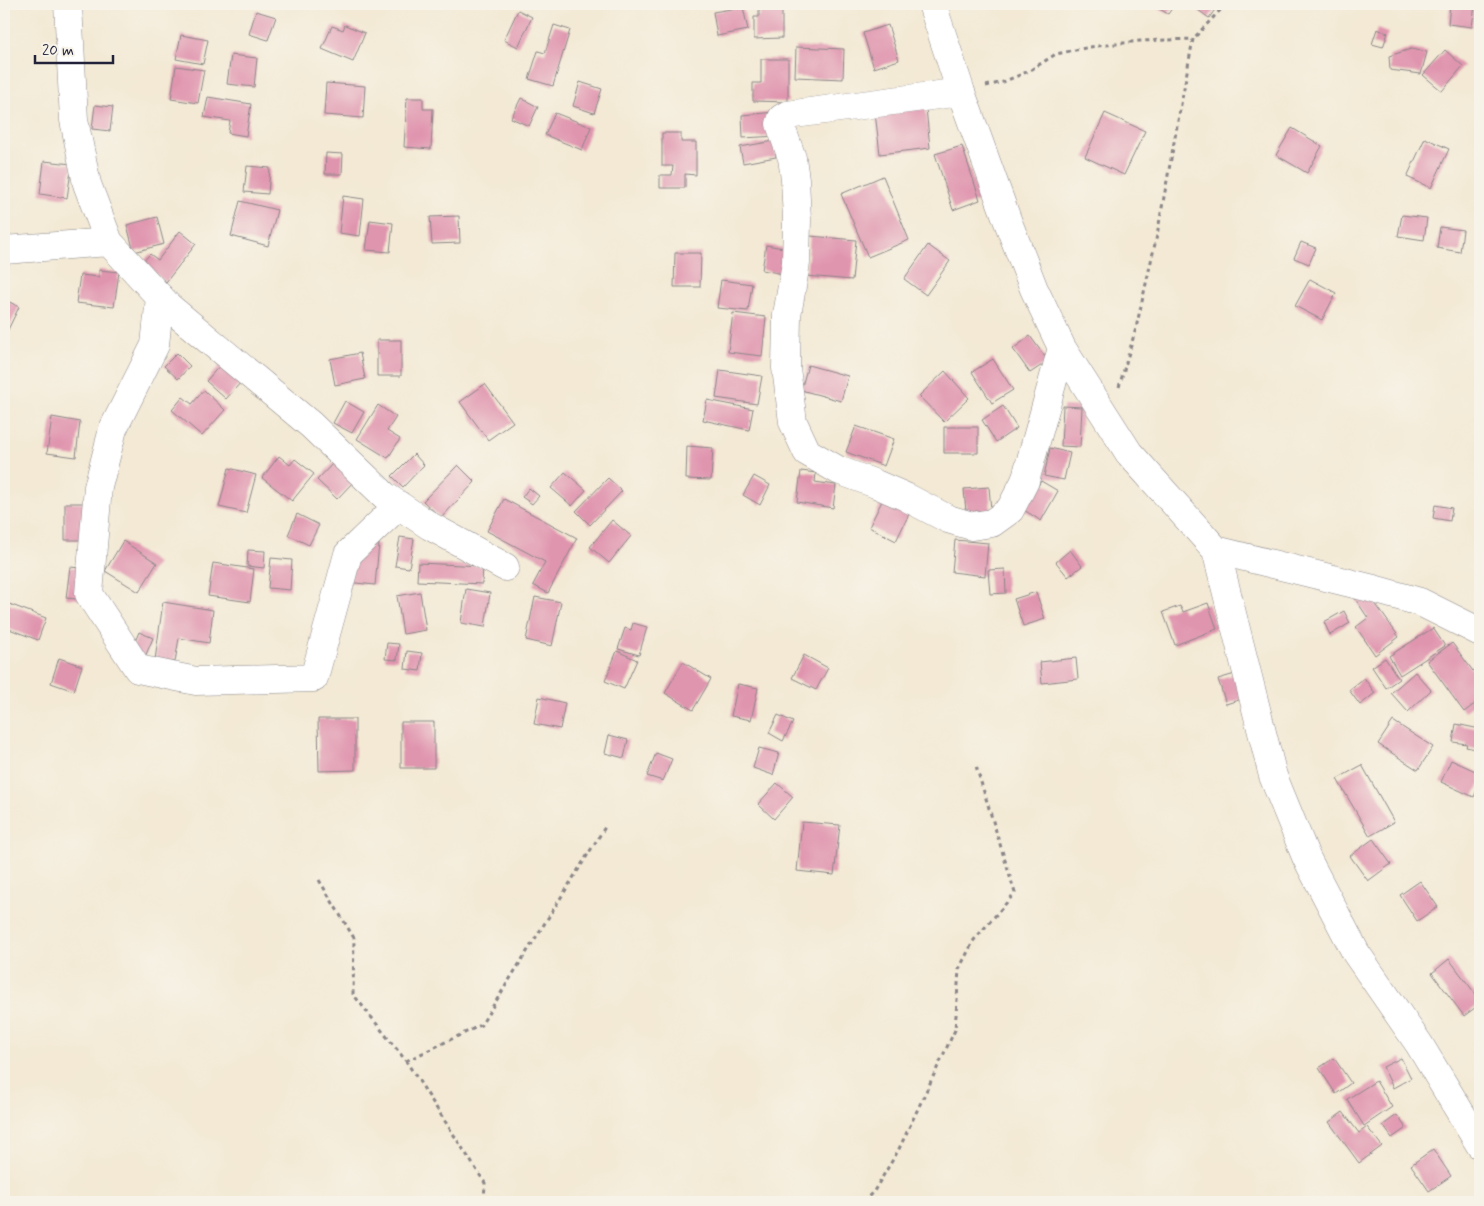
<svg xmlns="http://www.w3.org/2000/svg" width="1484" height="1206" font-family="Mynerve,sans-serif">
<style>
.building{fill:#e095af}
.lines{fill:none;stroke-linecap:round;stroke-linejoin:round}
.minor-casing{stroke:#8a8688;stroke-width:29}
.path{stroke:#8a8688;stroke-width:3;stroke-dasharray:4 4;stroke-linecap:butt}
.minor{stroke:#fff;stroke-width:28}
</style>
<rect width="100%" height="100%" fill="#f7f3e8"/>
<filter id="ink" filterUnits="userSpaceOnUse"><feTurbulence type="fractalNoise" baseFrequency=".02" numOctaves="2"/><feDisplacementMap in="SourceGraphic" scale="10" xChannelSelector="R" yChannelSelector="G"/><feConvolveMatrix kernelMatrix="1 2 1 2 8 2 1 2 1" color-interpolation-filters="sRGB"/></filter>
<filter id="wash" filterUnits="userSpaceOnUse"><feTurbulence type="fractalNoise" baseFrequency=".0096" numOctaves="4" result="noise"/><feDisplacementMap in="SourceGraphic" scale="20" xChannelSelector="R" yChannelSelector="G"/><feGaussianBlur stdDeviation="1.12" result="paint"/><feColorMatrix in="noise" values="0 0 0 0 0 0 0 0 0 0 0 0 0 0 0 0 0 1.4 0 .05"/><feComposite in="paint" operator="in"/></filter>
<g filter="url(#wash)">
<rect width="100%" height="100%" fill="#f3e9d4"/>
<g id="blocks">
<path class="building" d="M782 4V38L754 39V17H759V5Z
M1151 4H1175L1168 14Z
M1196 4H1219L1209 18 1194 7Z
M1458 4 1475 5 1472 27 1448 24 1450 5 1457 7Z
M743 7 748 30 717 36 713 12Z
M518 10 532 17 518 47 504 40Z
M256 11 276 17 268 40 249 34Z
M345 25 365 33 353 62 322 49 332 26 343 30Z
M554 25 570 30 553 86 529 79 538 51 545 53Z
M888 25 899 60 874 68 863 33Z
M1377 29 1388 33 1383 47 1372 44Z
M181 35 208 40 203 64 176 59Z
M796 47 844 49 843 79 795 77Z
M1411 49 1427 52 1421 74 1390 70 1389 56Z
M1445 50 1463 66 1442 91 1423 75Z
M231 55 257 58 254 87 227 84Z
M761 59H788V102L753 101V83H761Z
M176 66 204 70 198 103 171 99Z
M580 82 602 89 594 113 573 106Z
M326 83 365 86 363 118 324 115Z
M208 97 251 104 246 136 228 133 230 121 204 117Z
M407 98H423V109H433L431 149 404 147Z
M521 98 538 107 529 126 511 118Z
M95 105 113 107 110 131 92 129Z
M926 108 930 148 880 154 875 113Z
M776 112 778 136 743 138 742 115Z
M555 113 591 127 582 150 545 135Z
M1105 113 1145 131 1124 175 1085 157Z
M1292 128 1322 146 1307 173 1276 155Z
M662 133H681V142H696V175L685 174V188H660V175H672L673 166H662Z
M1425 138 1449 149 1431 188 1407 177Z
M774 141 776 157 743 163 740 147Z
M962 146 980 200 953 210 935 154Z
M326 153 343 154 342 174H325Z
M44 161 72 164 67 198 40 194Z
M247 166 270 168 268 194 244 192Z
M883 176 909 240 868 257 841 194Z
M343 196 364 199 360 236 339 233Z
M240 201 277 210 268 246 231 236Z
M1402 215 1427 218 1424 240 1398 236Z
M459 216 460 243 432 244 430 217Z
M157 217 164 244 134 252 127 225Z
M370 220 393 223 390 252 366 250Z
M1440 227 1463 230 1460 252 1437 248Z
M180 231 196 244 166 282 142 263 150 254 158 260Z
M810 236 856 240 852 280 806 276Z
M1301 242 1316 248 1309 264 1294 258Z
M766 245 789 249 784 274 762 270Z
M928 245 950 261 926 295 904 279Z
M675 253H701L700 287H674Z
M99 270 119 272 114 307 76 303 80 275 99 277Z
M1310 279 1336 293 1322 320 1295 306Z
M721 280 752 284 748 311 717 308Z
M4 299 19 307 4 338Z
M733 313 766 317 762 356 728 352Z
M1030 336 1048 361 1030 373 1013 349Z
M377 340H401V376H377Z
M177 353 190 366 178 379 164 366Z
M360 353 365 379 335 385 330 359Z
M993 359 1013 390 992 403 972 372Z
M222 363 242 381 226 399 206 381Z
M808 365 848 376 841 401 801 390Z
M720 370 762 376 757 404 716 398Z
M945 371 969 398 944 422 919 396Z
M485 384 513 422 488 440 460 402Z
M204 390 225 410 202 436 172 410 183 397 192 404Z
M707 400 753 409 749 430 703 420Z
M345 401 364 412 352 433 333 423Z
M378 405 396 417 387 431 400 439 388 458 357 439Z
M1003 406 1017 428 996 442 982 420Z
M1063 406 1082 407 1080 447 1061 446Z
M52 417 80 422 76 457 47 453Z
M856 426 894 439 884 466 846 452Z
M944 427H978V453H944Z
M687 446 713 448 711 480 686 479Z
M1050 448 1070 453 1064 480 1044 476Z
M414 454 424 465 403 487 392 476Z
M279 456 290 465 295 459 314 474 292 501 262 478Z
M337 459 357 478 337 499 317 480Z
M458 465 475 482 441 518 423 501Z
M229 468 256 475 246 513 219 507Z
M801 471 816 473 815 482 836 485 833 508 797 502Z
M565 472 586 490 572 506 551 488Z
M754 476 770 485 760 505 743 495Z
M608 478 622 491 590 525 576 511Z
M1041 481 1058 491 1041 521 1024 510Z
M989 487 991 510 966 512 964 489Z
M529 488 539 496 532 504 522 497Z
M504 499 577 538 548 593 533 585 545 562 487 531Z
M883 499 910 512 896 541 869 527Z
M65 503H91L90 540H65Z
M1435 505 1452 508 1450 521 1433 518Z
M297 514 319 525 309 545 288 535Z
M612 520 631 536 609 563 590 547Z
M400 537 414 539 409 568 395 566Z
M955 540 988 543 985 576 952 572Z
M123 541 157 563 139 592 105 571Z
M360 542 379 544 375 585 346 582Z
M248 550 265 551 264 568 247 566Z
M1070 550 1082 566 1068 577 1056 562Z
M271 558 292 560 290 590 268 588Z
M213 563 254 569 250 602 208 596Z
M418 563 483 566 482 584 417 581Z
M70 567 90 569 87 600 66 598Z
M1005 569 1006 593 990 594 988 570Z
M466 589 490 593 485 627 461 623Z
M1365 589 1399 637 1375 655 1356 627 1368 618 1354 597Z
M420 592 426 630 403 634 397 596Z
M1036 592 1045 619 1023 626 1014 599Z
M535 597 561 602 552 646 526 640Z
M4 602 46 618 38 640 4 627Z
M163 602 213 610 209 643 179 638 175 662 155 660Z
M1208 603 1217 629 1175 645 1163 612 1180 606 1183 612Z
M1344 611 1350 623 1330 635 1324 622Z
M633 623 647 627 639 655 618 649 625 628 631 630Z
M1433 628 1445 646 1400 675 1389 656Z
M139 632 153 638 145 657 131 651Z
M387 643 399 644 397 660 385 659Z
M1452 643 1473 671 1479 667 1480 669V700L1464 712 1427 661Z
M407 651 422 653 420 671 405 669Z
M617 651 637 660 624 689 605 681Z
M804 655 828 668 816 690 792 678Z
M59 658 82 666 74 691 51 683Z
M1076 658 1078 679 1042 683 1040 662Z
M1385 658 1399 679 1386 688 1372 667Z
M683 662 711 679 693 710 665 693Z
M1415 672 1431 690 1408 712 1391 693Z
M1235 674 1242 699 1226 704 1218 679Z
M1364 678 1375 693 1360 705 1349 690Z
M738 684 758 688 751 720 731 716Z
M539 697 565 703 560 729 534 724Z
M778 715 793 722 783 741 769 733Z
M318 719H355V770L319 771Z
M1393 721 1433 747 1418 770 1378 744Z
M401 722H434V768H401Z
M1456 724 1480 729V750L1466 747 1467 744 1453 742Z
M609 735 628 740 624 758 605 753Z
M759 748 779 753 773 775 753 768Z
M656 753 672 759 663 781 647 776Z
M1451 760 1480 773V783L1474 797 1441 782Z
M1362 765 1394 822 1370 836 1337 779Z
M777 783 793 797 774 819 758 804Z
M802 822 840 825 834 875 797 871Z
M1373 839 1391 864 1368 881 1350 856Z
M1420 881 1438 907 1417 921 1400 895Z
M1449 959 1480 1000V1004L1464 1016 1432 973Z
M1334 1058 1351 1083 1336 1094 1319 1068Z
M1401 1058 1411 1078 1393 1088 1383 1067Z
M1376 1081 1392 1107 1364 1126 1347 1099Z
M1343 1112 1359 1133 1367 1127 1382 1146 1359 1163 1329 1122Z
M1397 1115 1406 1128 1392 1138 1383 1125Z
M1433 1149 1451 1176 1429 1191 1411 1165Z"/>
</g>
</g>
<g filter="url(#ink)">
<use href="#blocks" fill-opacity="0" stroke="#8a8688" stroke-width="1"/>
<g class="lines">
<g class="minor-casing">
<path id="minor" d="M68 4 74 120 87 184 109 242 169 307 311 425 385 496 430 526 505 567
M932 4 961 92 1008 222 1034 289 1062 348 1129 453 1216 550 1273 776 1306 857 1356 953 1419 1044 1480 1145
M961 92 787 115 782 118 780 124 792 158 795 179 797 220 796 263 787 315 786 368 793 422 807 452 838 470 876 484 906 497 948 519 972 526 992 523 1010 510 1025 481 1062 348
M4 250 109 242
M160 297 155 345 113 429 98 487 89 594 138 669 196 681 314 678 348 554 399 505
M1216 550 1370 588 1420 602 1480 632"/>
</g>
<path class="path" d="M986 86 1003 82 1029 71 1056 54 1090 47 1140 41 1193 39
M1119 387 1136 328 1157 235 1193 39 1226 4
M319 880 354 938 353 994 406 1061 485 1183 484 1202
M406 1061 481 1025 605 827
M863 1202 874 1191 898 1151 955 1030 959 969 974 940 1015 893 976 766"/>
<use href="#minor" class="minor"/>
</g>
</g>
<rect width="1484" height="1206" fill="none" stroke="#f7f3e8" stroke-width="20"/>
<path d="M35 55v8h78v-8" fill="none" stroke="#22223b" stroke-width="2.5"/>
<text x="42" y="55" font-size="15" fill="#22223b" stroke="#f7f3e8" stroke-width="4" paint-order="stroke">20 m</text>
</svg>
